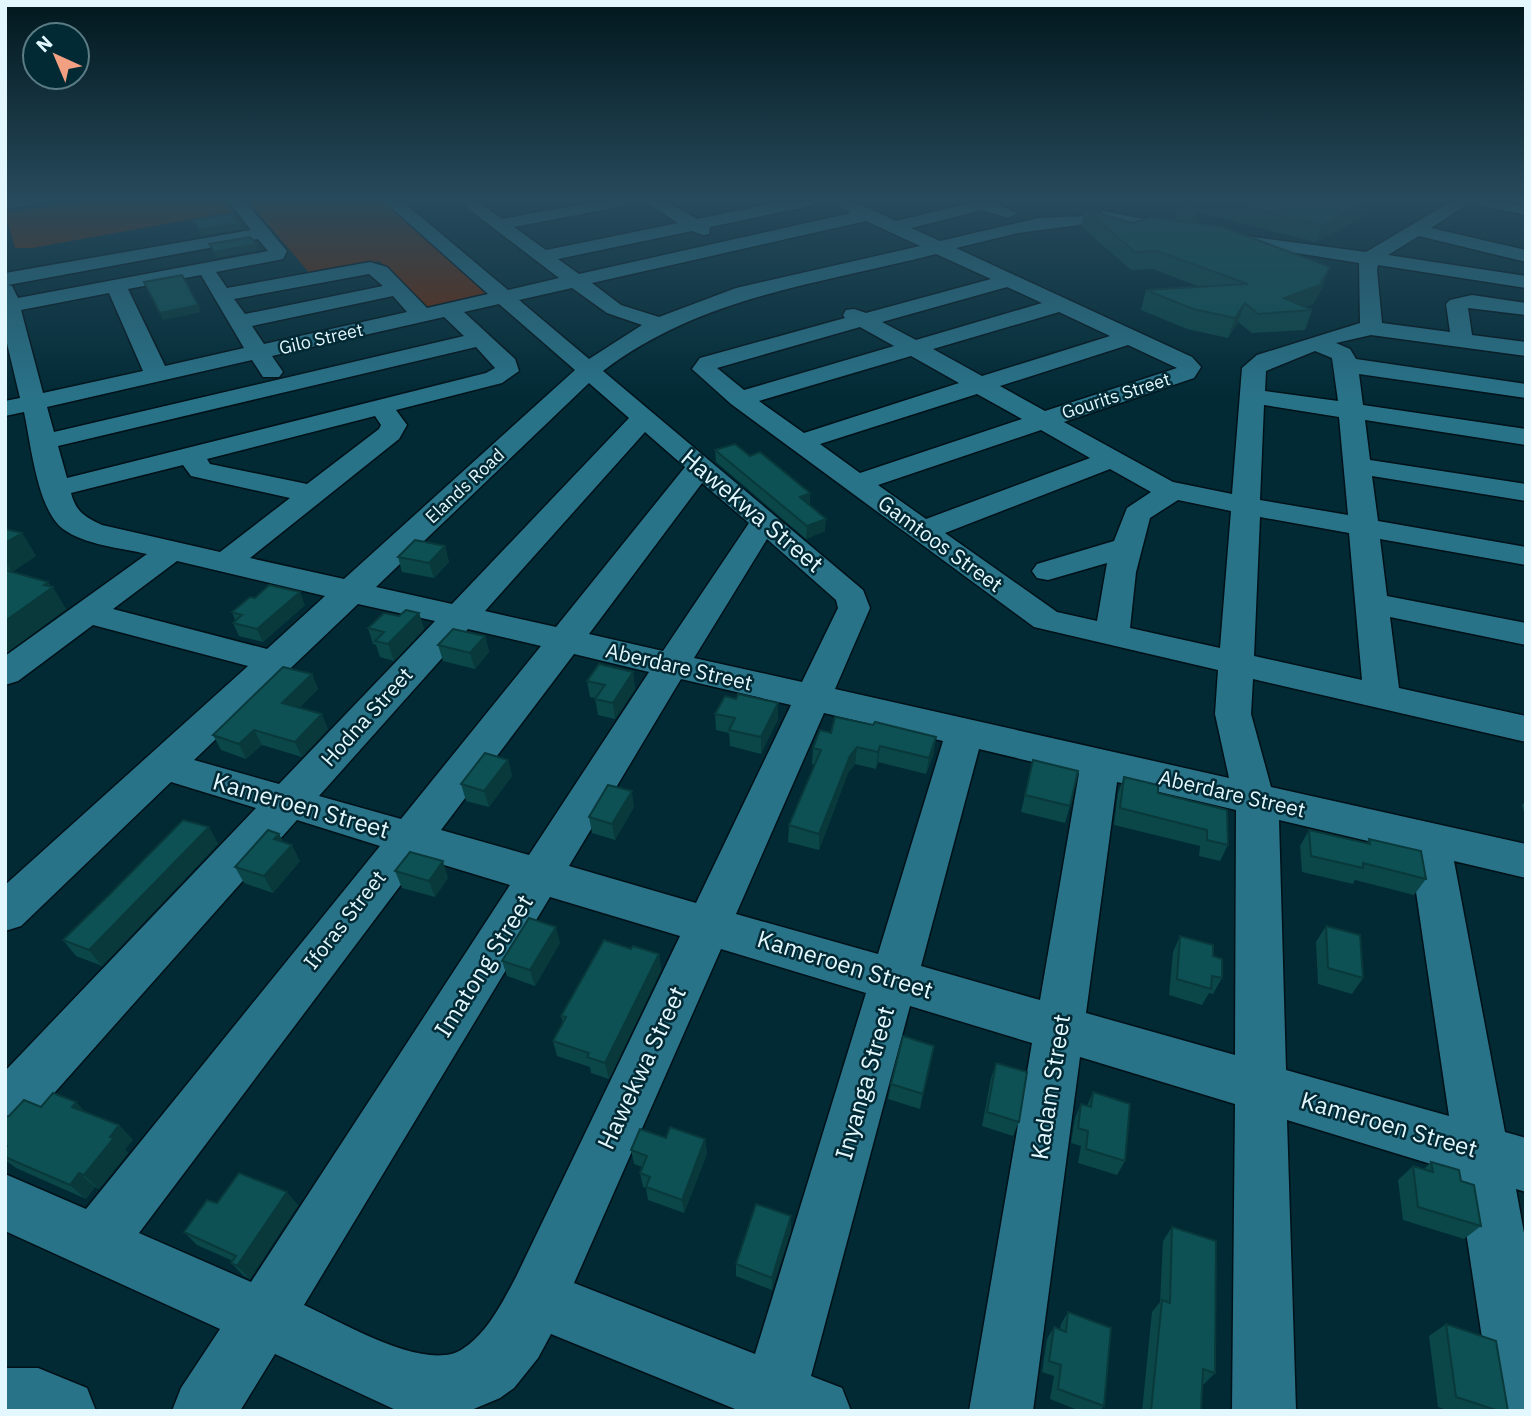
<svg xmlns="http://www.w3.org/2000/svg" width="1531" height="1416" font-family="'IBM Plex Sans',sans-serif">
<style>
.green{fill:#6f2606}
.lines{fill:none;stroke-linecap:round;stroke-linejoin:round}
.minor-casing{stroke:#001118;stroke-width:3}
.minor{fill:#297389;fill-rule:evenodd}
.wall{fill:#0b4648}
.shaded-wall{fill:#09393b}
.building{fill:#0d5154;stroke:#09393b;stroke-width:2}
.labels{text-anchor:middle;stroke-width:5;stroke-linejoin:round;paint-order:stroke}
.far-street-label{font-size:18px;fill:#e3f7fe;stroke:#012a35}
.street-label{font-size:21px;fill:#e3f7fe;stroke:#012a35}
.near-street-label{font-size:24px;fill:#e3f7fe;stroke:#012a35}
</style>
<rect width="100%" height="100%" fill="#012a35"/>
<path class="green" d="M83 201H223L232 212 32 248H15L5 213Z
M253 201H385L489 290 484 296 426 309 379 261 311 275 250 203Z"/>
<g class="lines">
<g class="minor-casing">
<path id="minor" d="M5 201H33L31 205 5 209Z
M228 201H245L287 251 283 259 216 272 227 288 370 262 387 267 427 308 488 294 384 201H402L508 290 559 278 458 201H477L502 219 597 201H632L624 206 514 227 546 250 678 223 644 201H665L697 219 785 201H818L810 206 710 227 709 234 703 235 692 231 558 259 579 274 851 213 838 205 842 201H853L896 221 978 201H989L1017 213 1008 218 982 210 911 228 940 241 1038 218 1085 216 1088 220 1085 224 1079 225 1018 233 956 248 1192 357 1201 367 1194 378 1064 422 1173 482 1232 494 1242 368 1257 355 1360 323 1359 263 1215 240 1206 235 1209 231 1366 252 1452 201H1472L1431 228 1526 250V262L1419 236 1388 255 1526 276V288L1378 265 1377 270 1382 323 1450 332 1446 304 1450 300 1472 295 1526 303V315L1468 308 1472 335 1526 342V356L1371 335 1336 343 1350 349 1356 359 1526 384V398L1359 374 1363 405 1526 429V445L1365 420 1370 460 1526 484V501L1372 476 1378 521 1526 547V565L1380 539 1387 596 1526 623V645L1390 617 1399 688 1526 716V742L1253 679 1251 714 1271 787 1526 844V878L1454 861 1505 1132 1526 1138V1192L1516 1189 1526 1244V1411H1493L1457 1172 1287 1120 1296 1411H1232L1235 1104 1080 1057 1033 1411H969L1032 1043 910 1006 811 1376 842 1388 851 1411H740L551 1334 538 1358 514 1388 500 1398 469 1411H398L275 1354 240 1411H172L181 1388 220 1329 5 1231V1174L86 1209 380 846 297 820 24 1127 5 1134V1071L256 808 171 782 21 926 5 931V885L248 666 93 625 18 681 5 685V656L147 554C121 548 85 545 63 529 37 509 31 444 24 412L5 416V401L20 398 5 335V273L251 230ZM866 221 920 246 736 288 659 317 621 305 592 283ZM258 239 268 251 18 298 12 286 8 285ZM936 254 991 279 866 313 854 309 846 310 843 315 845 318 700 358 692 369 731 404 1034 627 1218 670 1215 714 1229 778 835 689 870 608 863 590 603 371C701 296 820 284 936 254ZM369 274 383 286 245 314 234 299ZM201 275 244 348 165 366 128 289ZM1007 287 1042 303 916 340 882 322ZM572 288 607 313 642 325 589 359 519 300ZM109 293 143 371 43 393 21 310ZM393 296 407 312 264 344 252 326ZM499 304 575 370 344 579 250 558 399 439 407 425 396 410 502 383 519 371 515 359 464 312ZM1059 312 1110 336 982 376 933 349ZM444 317 464 336 54 432 47 407 252 360 263 377H279L283 372 272 356ZM860 327 894 346 744 390 717 368ZM1128 345 1177 368 1045 411 1000 386ZM476 347 495 368 486 373 67 478 58 446ZM1315 351 1332 358 1338 401 1265 391 1266 371ZM911 356 959 383 804 433 759 401ZM589 383 629 418 452 604 376 587ZM977 394 1022 419 860 473 820 444ZM1264 405 1339 417 1348 515 1260 500ZM375 416 381 425 379 429 307 484 210 464 207 459ZM1041 430 1090 458 926 519 878 485ZM645 432 685 467 556 627 485 611ZM183 465 191 476 290 498 220 552 102 525C85 517 76 512 71 493ZM1110 469 1151 492 1127 508 1114 541 1037 564 1032 571 1037 578 1048 580 1107 563 1097 621 1057 612 945 533ZM702 483 749 523 663 651 589 634ZM1178 500 1231 511 1220 648 1130 628 1136 572 1150 518ZM1260 517 1349 533 1362 680 1254 656ZM767 539 836 600 838 608 802 682 694 658ZM177 561 325 596 267 649 113 609ZM358 604 435 621 279 784 194 760ZM468 629 541 646 401 819 319 796ZM574 654 649 672 529 855 441 830ZM681 679 791 705 696 903 569 866ZM824 713 943 741 878 954 736 914ZM979 749 1079 773 1040 1000 921 966ZM1117 782 1236 810 1235 1055 1086 1013ZM1279 820 1410 851 1449 1116 1286 1070ZM421 858 510 885 251 1282 139 1233ZM550 897 680 936 516 1277C502 1303 487 1334 461 1350 424 1372 340 1321 304 1305ZM721 949 866 993 755 1354 574 1283Z
M1475 201 1526 205V215L1477 205Z
M1103 211 1165 223 1168 227 1159 232 1097 220 1094 216Z
M5 1368H38L87 1388 96 1411H5Z"/>
</g>
<use href="#minor" class="minor"/>
</g>
<path class="wall" d="M1200 201 1194 223 1323 286 1313 304 1305 307 1312 310 1305 330 1252 333 1238 322 1228 338 1187 329 1141 310 1146 290 1200 287 1153 269 1131 270 1081 226 1084 209 1132 223 1174 220 1178 206Z
M1200 201H1371L1365 216 1316 242 1197 212Z
M715 450 810 505 825 531 806 539 716 462Z
M5 529 22 533 36 556 12 572 48 582 66 609 5 654Z
M445 546 449 562 434 578 402 572 398 557Z
M255 598 305 605 263 642 239 636 233 623 235 620 232 612Z
M419 613 424 629 394 661 380 657 376 645 373 644 368 628 399 616Z
M485 636 489 652 475 669 443 661 438 645Z
M633 672 635 689 615 719 598 715 595 698 590 697 587 681Z
M312 674 318 689 299 708 328 729 302 757 262 745 246 759 221 750 213 735Z
M715 714 778 719 761 754 730 746 729 733 716 730Z
M831 733 934 753 926 774 878 762 876 769 855 764 848 773 819 850 788 842 789 825 814 765 812 764 813 748Z
M508 760 512 776 489 807 466 801 461 784Z
M1033 760 1070 806 1065 823 1021 812Z
M1124 777 1158 793 1228 845 1220 861 1199 856 1200 846 1114 825 1118 793Z
M1526 800V819L1522 805Z
M634 807 615 840 592 833 589 817Z
M209 827 218 844 102 966 76 956 63 940Z
M1309 830 1367 843 1369 839 1426 879 1414 895 1355 880 1353 884 1302 872 1300 846Z
M279 834 283 842 300 861 273 893 244 883 235 867Z
M395 871 448 878 435 897 402 888Z
M1326 926 1363 978 1352 994 1318 984 1316 942Z
M1180 936 1213 956 1222 978 1213 994 1209 993 1202 1005 1169 995 1173 952Z
M560 943 535 986 507 976 502 961Z
M631 949 659 954 661 970 609 1079 591 1073 590 1067 557 1056 553 1041 563 1022 561 1016Z
M996 1063 1019 1122 1013 1136 982 1126 991 1078Z
M891 1084 923 1094 920 1109 888 1099Z
M1093 1092 1125 1161 1117 1175 1078 1163 1081 1146 1071 1143 1075 1118 1081 1104 1087 1106Z
M76 1102 85 1112 119 1125 133 1140 125 1149 128 1153 99 1189 95 1187 86 1199 16 1168 5 1160V1117L41 1107Z
M666 1138 705 1139 707 1154 684 1213 648 1200 646 1188 643 1187 640 1173 642 1167 634 1164 631 1150Z
M1431 1162 1461 1181 1481 1226 1464 1239 1403 1220 1398 1180 1413 1166 1423 1170Z
M217 1203 298 1205 250 1279 244 1276 231 1263 233 1261 197 1245 184 1232Z
M1172 1227 1215 1373 1204 1384H1202L1201 1411H1142L1152 1312 1160 1302 1163 1241Z
M791 1230 772 1290 736 1276V1264Z
M1068 1312 1104 1406 1100 1411H1080L1050 1399 1054 1376 1042 1372 1047 1339 1054 1327 1060 1330 1061 1324Z
M1446 1324 1508 1411H1450L1438 1407 1429 1336Z"/>
<path class="shaded-wall" d="M1369 201H1371L1365 216 1316 242 1322 226Z
M239 223 241 229 201 236 199 230Z
M256 244 258 250 216 258 214 252Z
M1330 267 1323 286 1313 304 1293 311 1284 298Z
M1245 303 1238 322 1228 338 1235 318Z
M198 305 201 312 163 320 160 313Z
M810 493V505L800 497Z
M826 519 825 531 806 539 807 526Z
M22 533 36 556 12 572 5 561V543Z
M445 546 449 562 434 578 429 563Z
M48 582 52 588 53 587 66 609 5 654V621L44 585Z
M300 592 305 605 263 642 257 629Z
M419 613 424 629 394 661 388 644Z
M485 636 489 652 475 669 470 653Z
M633 672 635 689 615 719 613 703Z
M312 674 318 689 289 718 282 703Z
M778 703V719L761 754V737Z
M322 714 328 729 302 757 295 742Z
M254 730 262 745 246 759 239 744Z
M936 737 934 753 926 774 929 758Z
M880 746 878 762 876 769 878 752Z
M857 747 855 764 848 773 819 850V834L850 756Z
M508 760 512 776 489 807 484 791Z
M632 791 634 807 615 840 612 824Z
M209 827 218 844 102 966 89 950Z
M279 834 287 850 292 845 300 861 273 893 264 876 274 839Z
M443 861 448 878 435 897 429 881Z
M556 927 560 943 535 986 530 970Z
M659 954 661 970 609 1079 605 1063Z
M76 1102 90 1117 72 1107Z
M119 1125 133 1140 125 1149 128 1153 99 1189 84 1175 110 1137Z
M705 1139 707 1154 684 1213 682 1200Z
M79 1173 95 1187 86 1199 70 1185Z
M287 1192 298 1205 250 1279 237 1266Z
M791 1216V1230L772 1290V1278Z"/>
<path class="building" d="M1189 201H1200L1197 209 1178 206Z
M1221 201H1369L1322 226Z
M1084 209 1132 223 1152 217 1223 227 1330 267 1320 285 1284 298 1312 310 1258 314 1245 303 1235 318 1193 309 1146 290 1248 284 1157 251 1135 252Z
M219 215H232L239 223 199 230 192 220Z
M250 237 256 244 214 252 209 244Z
M182 275 198 305 160 313 144 282Z
M735 444 750 456 760 452 810 493 800 497 826 519 807 526 715 450Z
M5 529 22 533 5 543Z
M415 540 445 546 429 563 398 557Z
M5 570 48 582 44 585 53 587 5 621Z
M269 585 300 592 257 629 233 623 242 615 232 612 250 597 255 598Z
M406 610 419 613 388 644 375 641 384 632 368 628 384 613 399 616Z
M453 629 485 636 470 653 438 645Z
M599 664 633 672 613 703 595 699 605 685 587 681Z
M283 667 312 674 282 703 322 714 295 742 254 730 239 744 213 735Z
M738 694 778 703 761 737 729 730 735 718 715 714 725 696 736 699Z
M835 717 873 725 875 722 936 737 929 758 880 746 878 752 857 747 850 756 819 834 789 825 821 750 813 748 820 730 831 733Z
M485 753 508 760 484 791 461 784Z
M1033 760 1078 771 1070 806 1025 795Z
M1124 777 1158 785V793L1227 810 1228 845 1207 840V830L1120 808Z
M608 785 632 791 612 824 589 817Z
M183 820 209 827 89 950 63 940 109 895Z
M268 830 279 834 274 839 292 845 264 876 235 867Z
M1309 830 1370 844 1369 839 1421 851 1426 879 1363 863V868L1311 856Z
M410 852 443 861 429 881 395 871Z
M529 918 556 927 530 970 502 961Z
M1326 926 1360 935 1363 978 1328 968Z
M1180 936 1213 945V956L1222 959V978L1212 976 1211 989 1177 979Z
M604 940 631 949 633 946 659 954 605 1063 587 1057 589 1053 553 1041 566 1017 561 1016Z
M903 1036 934 1046 923 1094 891 1084Z
M996 1063 1027 1072 1019 1122 987 1112Z
M1093 1092 1130 1104 1125 1161 1086 1149 1088 1131 1078 1128 1081 1104 1091 1107Z
M53 1093 76 1102 72 1107 119 1125 110 1137 114 1138 84 1175 79 1173 70 1185 5 1157V1148L7 1146 5 1145V1117L9 1116 24 1100 41 1107Z
M670 1127 705 1139 682 1200 646 1187 650 1177 640 1173 647 1156 631 1150 640 1129 666 1138Z
M1431 1162 1459 1170 1461 1181 1474 1185 1481 1226 1418 1207 1413 1166 1433 1172Z
M239 1173 287 1192 237 1266 231 1263 236 1256 184 1232 207 1200 217 1203Z
M756 1204 791 1216 772 1278 736 1264Z
M1172 1227 1216 1241 1215 1373 1203 1369 1201 1411H1151L1162 1300 1170 1303Z
M1068 1312 1111 1328 1104 1406 1058 1389 1061 1365 1049 1361 1054 1327 1066 1332Z
M1446 1324 1496 1341 1508 1411H1499L1456 1397Z"/>
<linearGradient id="sky" x2="0" y2="1"><stop stop-color="#01171d"/><stop offset="0.5" stop-color="#274a5c"/><stop offset="1" stop-color="#274a5c" stop-opacity="0"/></linearGradient>
<rect width="1531" height="399" fill="url(#sky)"/>
<g class="labels">
<g class="far-street-label">
<text transform="translate(321 339) rotate(-13)" y="6">Gilo Street</text>
<text transform="translate(1116 396) rotate(-18)" y="6">Gourits Street</text>
<text transform="translate(465 486) rotate(-43)" y="6">Elands Road</text>
</g>
<g class="street-label">
<text transform="translate(940 544) rotate(36)" y="7">Gamtoos Street</text>
<text transform="translate(679 667) rotate(13)" y="7">Aberdare Street</text>
<text transform="translate(367 717) rotate(-48)" y="7">Hodna Street</text>
<text transform="translate(1232 794) rotate(13)" y="7">Aberdare Street</text>
<text transform="translate(345 920) rotate(-52)" y="7">Iforas Street</text>
</g>
<g class="near-street-label">
<text transform="translate(752 511) rotate(40)" y="8">Hawekwa Street</text>
<text transform="translate(301 806) rotate(16)" y="8">Kameroen Street</text>
<text transform="translate(845 965) rotate(17)" y="8">Kameroen Street</text>
<text transform="translate(484 966) rotate(-58)" y="8">Imatong Street</text>
<text transform="translate(642 1068) rotate(-65)" y="8">Hawekwa Street</text>
<text transform="translate(865 1083) rotate(-74)" y="8">Inyanga Street</text>
<text transform="translate(1051 1087) rotate(-81)" y="8">Kadam Street</text>
<text transform="translate(1389 1125) rotate(16)" y="8">Kameroen Street</text>
</g>
</g>
<rect width="1531" height="1416" fill="none" stroke="#e3f7fe" stroke-width="14"/>
<g transform="translate(56 56) rotate(316)"><circle r="33" fill="#012a35" stroke="#5b7c85" stroke-width="2"/>
<path d="M0-5L12 26L0 18L-12 26Z" fill="#f3a082"/>
<text y="-10" font-size="19" font-weight="bold" text-anchor="middle" fill="#e3f7fe">N</text>
</g>
</svg>
